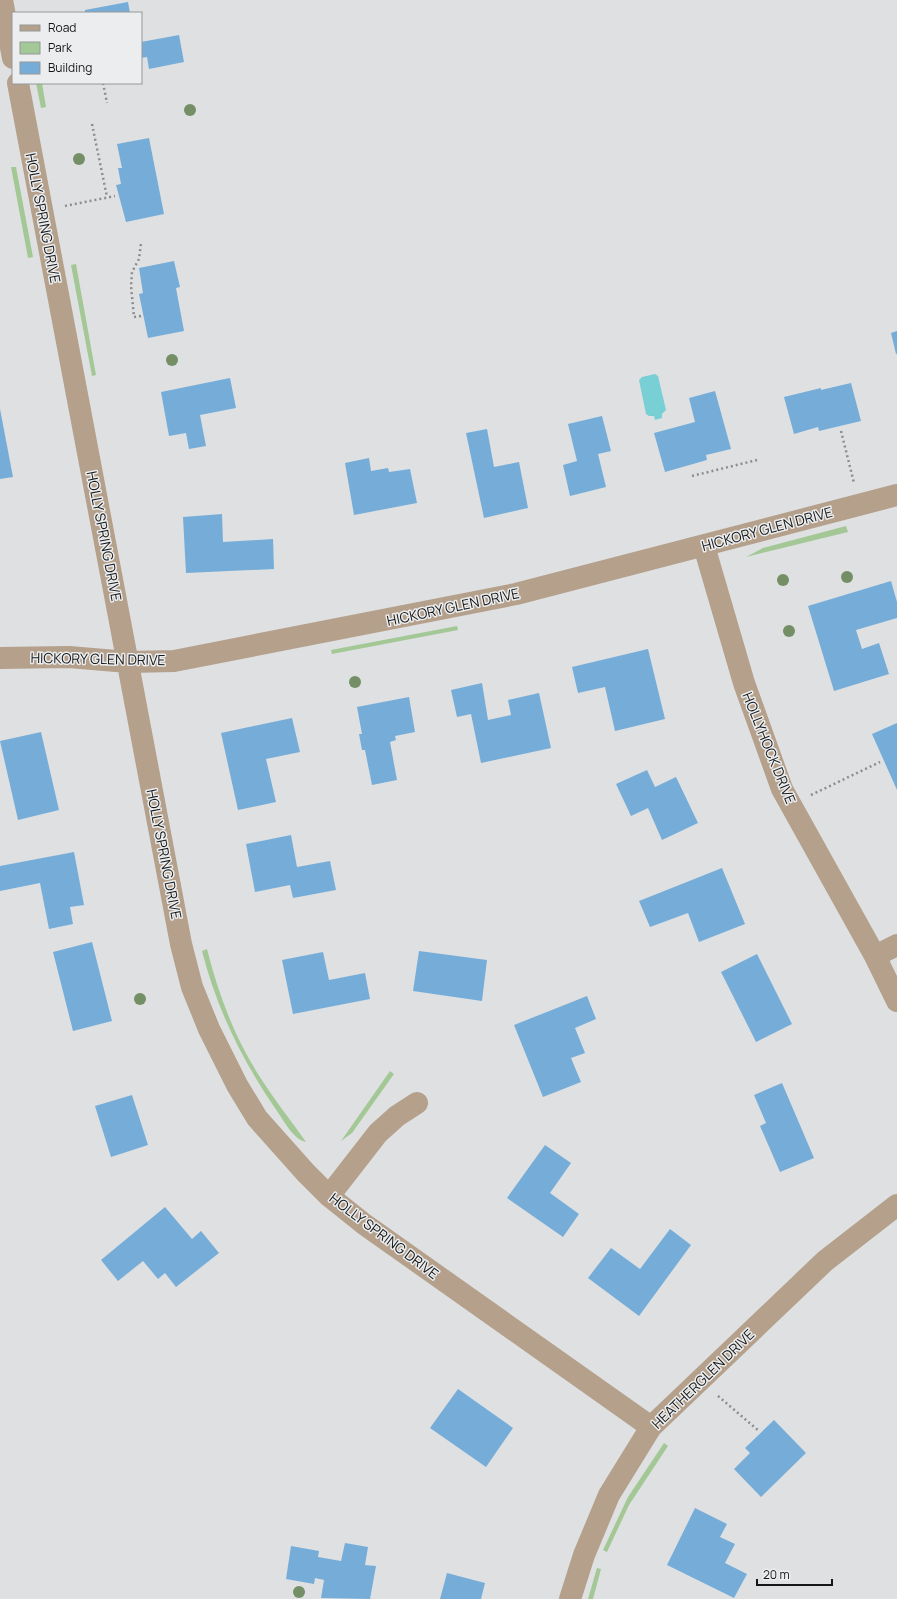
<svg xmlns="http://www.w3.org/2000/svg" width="897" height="1599" font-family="Manrope,sans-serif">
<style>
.green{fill:#a3c896}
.water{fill:#78d0d5}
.building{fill:#76add8}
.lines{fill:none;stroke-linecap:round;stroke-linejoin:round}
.path{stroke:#8b8d8f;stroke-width:2.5;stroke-dasharray:2 3;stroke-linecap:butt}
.minor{stroke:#b4a08b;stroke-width:22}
.tree{fill:#748f66}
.labels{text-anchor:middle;stroke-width:3;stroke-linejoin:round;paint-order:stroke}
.street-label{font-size:14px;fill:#151617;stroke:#ebedef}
</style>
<rect width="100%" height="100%" fill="#dee0e2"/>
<path class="green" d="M36 83H42L46 107 41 108Z
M11 167H16L33 257 28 258Z
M76 264 96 375 92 376 71 265Z
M846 526 848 532 746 557 763 548Z
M457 626 458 630 332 654 331 650Z
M207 949C218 993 234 1036 258 1074 273 1098 290 1119 306 1142 293 1139 284 1121 277 1111 243 1062 217 1010 202 951Z
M390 1071 394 1074 352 1133 341 1141Z
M664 1443 668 1446 629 1505 607 1552 603 1550 628 1497Z
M597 1568 601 1569 593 1599H588Z"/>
<path class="water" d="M655 374 658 376 666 410 662 414V418L655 420 654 416H649L646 414 639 380 642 377Z"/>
<path class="building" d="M128 2 130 13H85V10Z
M179 35 184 62 149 69 147 57 141 58V42Z
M149 138 164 214 126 222 116 185 121 184 118 168H122L117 144Z
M174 261 180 287 176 288 184 331 148 338 139 294 143 293 139 268Z
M897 331V354H896L891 333Z
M230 378 236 408 200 415 206 446 189 449 186 433 169 436 161 392Z
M851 383 861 421 819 431 818 427 794 434 784 397 821 388V390Z
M715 391 731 449 706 455 707 460 665 472 654 433 695 422 689 398Z
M0 409 13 477 0 479Z
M602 416 611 451 598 454 606 487 570 496 563 465 577 461 568 424Z
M487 429 494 467 519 462 528 508 484 518 466 433Z
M369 458 371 471 388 468 389 472 410 469 417 503 354 515 345 463Z
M222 514 223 542 273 539 274 569 186 573 183 517Z
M891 581 897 602V618L856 630 862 649 879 643 889 674 834 691 808 606Z
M648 649 665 719 615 731 605 687 578 693 572 667Z
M482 683 488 720 511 715 508 700 539 693 551 748 481 763 471 714 457 717 451 690Z
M409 697 415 732 395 736 396 740 390 742 397 780 372 785 365 750H362L359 734H362L357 707Z
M292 718 300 752 266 759 276 802 238 810 221 733Z
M897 723V790L872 734Z
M41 732 59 810 18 820 0 741Z
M647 770 655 787 676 777 698 823 662 840 648 808 631 816 616 784Z
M291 835 297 867 330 861 336 890 293 898 290 885 255 892 246 844Z
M74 852 84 905 70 907 73 924 49 929 40 883 0 891V866Z
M722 868 745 924 699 942 688 913 650 927 639 901Z
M92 942 112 1021 73 1031 53 952Z
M419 951 487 960 482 1001 413 991Z
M323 952 329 980 365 973 370 999 293 1014 282 960Z
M757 954 792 1024 756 1042 721 972Z
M587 996 596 1019 575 1028 585 1053 571 1058 581 1082 543 1097 514 1025Z
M782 1083 814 1158 780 1172 760 1126 766 1123 754 1095Z
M132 1095 148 1145 111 1157 95 1106Z
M545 1145 571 1163 550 1193 579 1214 563 1237 507 1198Z
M165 1207 192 1239 201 1231 219 1253 176 1287 165 1273 158 1279 143 1261 118 1281 101 1260Z
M670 1229 691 1245 639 1316 588 1278 611 1248 640 1269Z
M458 1389 513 1428 486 1467 430 1428Z
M774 1420 806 1453 761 1497 734 1469 750 1453 745 1448Z
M695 1508 727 1524 720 1537 735 1544 725 1563 747 1574 734 1598 667 1565Z
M345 1543 368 1547 365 1565 376 1566 370 1599 321 1598 324 1580 315 1578 314 1584 286 1579 291 1546 319 1551 318 1557 341 1561Z
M447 1573 485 1583 481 1599H440Z"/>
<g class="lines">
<path class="path" d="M103 83 107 103
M92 124 107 197
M65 206 115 196
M141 316 134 317 131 286 132 272 139 259 141 243
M841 431 854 483
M692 476 757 460
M811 795 880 762
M718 1396 759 1431"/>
<path class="minor" d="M2 0 13 58
M18 83 181 944 192 987 209 1029 237 1085 257 1118 306 1173 329 1196 364 1224 651 1427
M704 546 744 683 782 789 875 956 897 1001
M0 658 69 657 128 662 174 661 516 594 897 495
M875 956 897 945
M329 1196 378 1133 397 1116 417 1103
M570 1599 584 1555 609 1495 651 1427 825 1261 897 1205"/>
</g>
<g class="tree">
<circle cx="190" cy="110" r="6"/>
<circle cx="79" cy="159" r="6"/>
<circle cx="172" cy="360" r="6"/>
<circle cx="847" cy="577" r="6"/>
<circle cx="783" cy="580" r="6"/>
<circle cx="789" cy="631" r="6"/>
<circle cx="355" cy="682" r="6"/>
<circle cx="140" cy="999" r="6"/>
<circle cx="299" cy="1592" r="6"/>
</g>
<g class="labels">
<g class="street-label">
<text transform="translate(43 218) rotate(79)" y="5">HOLLY SPRING DRIVE</text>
<text transform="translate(767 529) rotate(-15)" y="5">HICKORY GLEN DRIVE</text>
<text transform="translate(104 536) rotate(79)" y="5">HOLLY SPRING DRIVE</text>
<text transform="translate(453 607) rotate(-12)" y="5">HICKORY GLEN DRIVE</text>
<text transform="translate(98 659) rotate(1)" y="5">HICKORY GLEN DRIVE</text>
<text transform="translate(769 748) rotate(68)" y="5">HOLLYHOCK DRIVE</text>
<text transform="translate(164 854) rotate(79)" y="5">HOLLY SPRING DRIVE</text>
<text transform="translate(384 1236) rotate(37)" y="5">HOLLY SPRING DRIVE</text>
<text transform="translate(703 1379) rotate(-44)" y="5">HEATHERGLEN DRIVE</text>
</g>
</g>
<rect x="12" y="12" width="130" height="72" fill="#ebedef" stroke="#959799"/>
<rect x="20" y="25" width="20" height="6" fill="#b4a08b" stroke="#959799"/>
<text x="48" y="32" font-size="12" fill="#151617">Road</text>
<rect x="20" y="42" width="20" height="12" fill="#a3c896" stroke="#959799"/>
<text x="48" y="52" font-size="12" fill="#151617">Park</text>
<rect x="20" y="62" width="20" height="12" fill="#76add8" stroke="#959799"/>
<text x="48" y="72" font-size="12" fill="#151617">Building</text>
<path d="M757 1579v6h75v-6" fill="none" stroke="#151617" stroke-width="2"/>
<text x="763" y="1579" font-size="12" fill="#151617" stroke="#ebedef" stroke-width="3" paint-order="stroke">20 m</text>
</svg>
